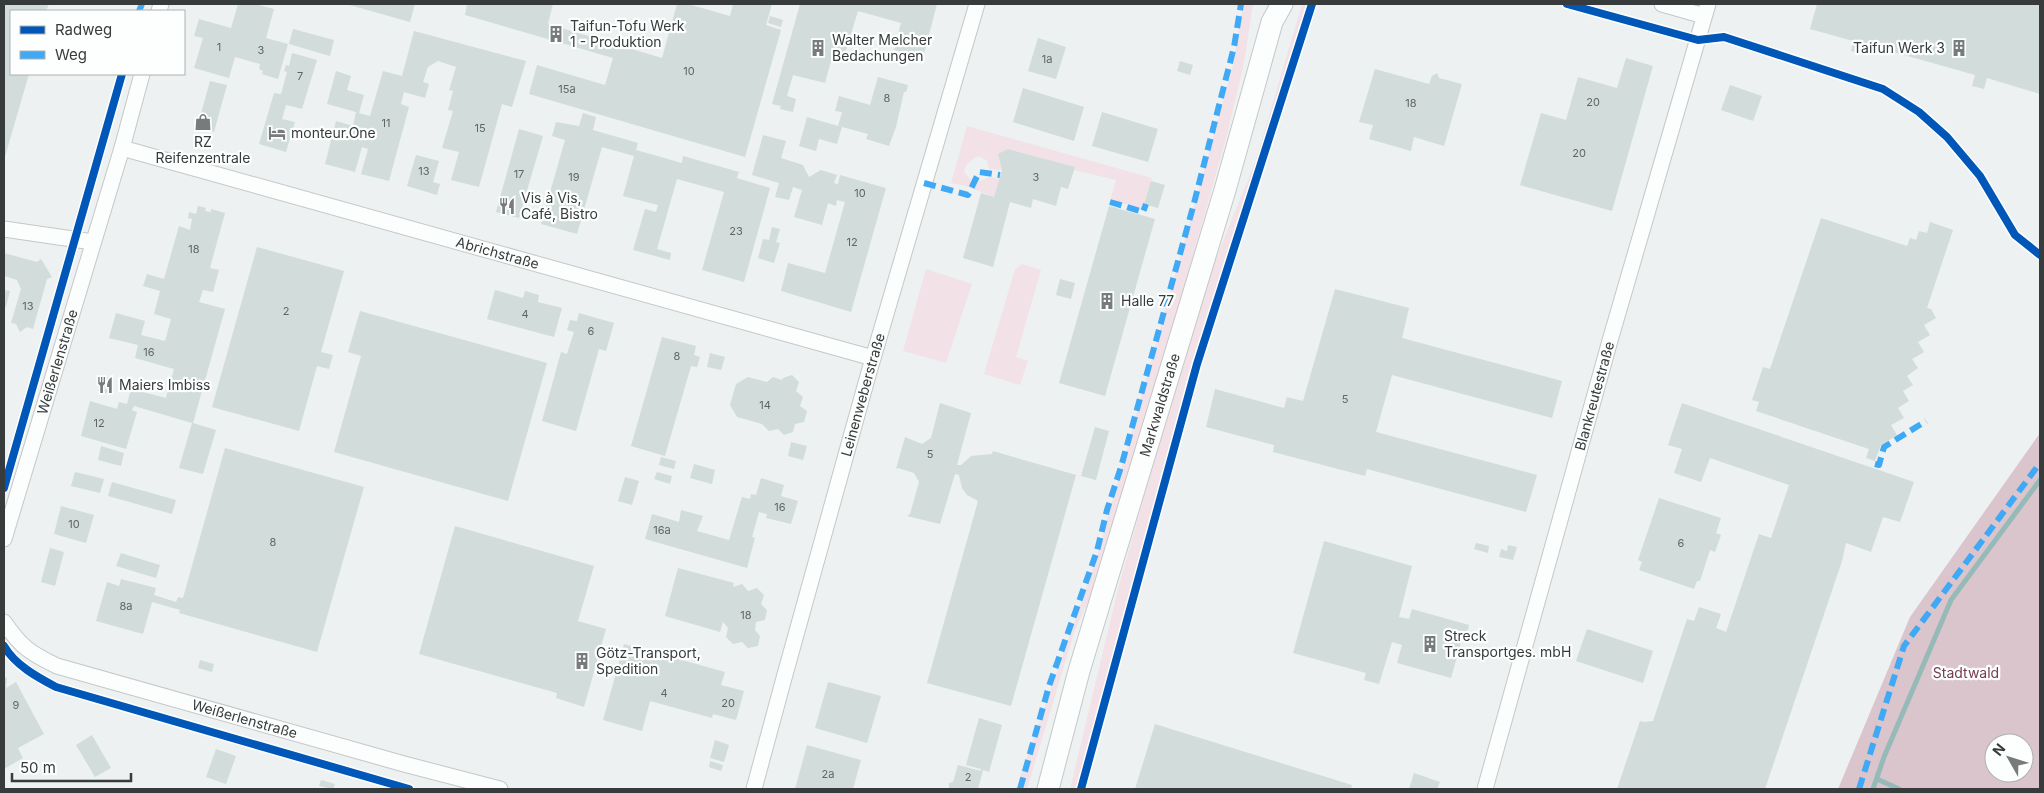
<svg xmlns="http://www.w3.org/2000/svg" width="2044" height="793" font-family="Inter,sans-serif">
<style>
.green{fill:#f3e1e8}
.forest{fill:#dbc5cd;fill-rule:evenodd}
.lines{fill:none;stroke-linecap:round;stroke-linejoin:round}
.stream{stroke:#95bab8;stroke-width:5}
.building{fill:#d1dcdb}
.minor-casing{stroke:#c4c8c7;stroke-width:17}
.secondary-casing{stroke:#c4c8c7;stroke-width:23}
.minor{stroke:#fcfdfd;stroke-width:15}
.secondary{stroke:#fcfdfd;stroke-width:21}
.quiet{stroke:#3fa9f5;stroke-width:6;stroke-dasharray:12 6;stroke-linecap:butt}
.cycleway-casing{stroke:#fcfffe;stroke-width:11}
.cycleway{stroke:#0057b8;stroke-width:8}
.labels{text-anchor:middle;stroke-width:4.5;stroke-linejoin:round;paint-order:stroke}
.number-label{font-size:11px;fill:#606565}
.poi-label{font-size:14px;fill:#383b3b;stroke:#fcfffe;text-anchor:start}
.street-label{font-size:14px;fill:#383b3b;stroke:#fcfffe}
.park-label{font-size:14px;fill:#763c52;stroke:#fcfffe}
</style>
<rect width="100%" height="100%" fill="#edf1f1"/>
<path class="green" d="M1243 4H1253L1244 63 1227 135 1109 554 1074 633 1027 789H1016L1096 560 1232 69Z
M1302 4H1310L1197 364 1078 789H1070L1118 589 1195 316 1210 273 1256 160Z
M967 126 1152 178 1142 209 1110 200 1116 180 1074 170V167L1008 149 998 155 1002 170 989 169 987 161 979 156C972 159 965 164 964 172L972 181 970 187 951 183Z
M991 177 999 179 994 197 974 189 977 182Z
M1022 264 1041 270 1016 357 1028 361 1020 385 984 374 1015 269Z
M926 269 972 284 946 363 903 351Z"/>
<path class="forest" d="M2040 433V789H1838L1910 617ZM1994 743H2024V773H1994Z"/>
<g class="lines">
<path class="stream" d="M1877 779 1899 789
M1873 789 1884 757 1951 600 2040 480"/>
</g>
<path class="building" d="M4 4H49L46 11H11V74H29L4 160Z
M238 4H255L274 9 266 38 288 44 278 79 262 74 263 71 259 69 260 64 235 57 229 78 194 68 203 38 194 36 199 19 231 28Z
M346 4H415L410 22Z
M467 4H553L548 24 662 58 677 4H688L730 16 733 4H772L766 25 781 30 745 157 529 94 537 65 605 85 613 58 465 15Z
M800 4H937L923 58 894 50 901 23 858 11 844 57 833 54 825 83 793 75 787 96 796 99 793 112 780 109 781 106 772 104Z
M1817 4H2040V94L1987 78 1984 89 1972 86 1975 75 1865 44 1862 54 1851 51 1853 41 1810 29Z
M770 16 783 20 781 27 768 23Z
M293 29 334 40 330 56 289 44Z
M414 31 526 61 512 107 502 104 479 187 451 180 459 152 442 148 453 111 448 110 453 91 449 90 456 67 438 61 428 67 423 82 429 84 425 98 404 92 401 104 409 107 389 181 361 174 368 149 362 147 355 172 325 164 336 121 353 126 356 112 327 104 336 71 351 76 347 90 364 95 359 113 370 116 383 71 402 76Z
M1038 38 1066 47 1056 79 1028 71Z
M292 53 317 60 302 109 286 105 282 119 295 122 286 152 259 144 274 93 281 94 287 72 284 71 286 65 289 66Z
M1626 58 1653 66 1612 211 1520 185 1541 113 1566 120 1578 77 1617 88Z
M1180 61 1193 65 1190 75 1177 71Z
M1375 69 1429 84 1432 76 1437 73 1439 78 1462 84 1444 146 1414 137 1411 151 1369 139 1373 125 1359 122Z
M878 77 908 85 906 92H904L896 127 889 146 866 139 868 134 842 127 837 144 819 139 816 151 799 146 807 117 838 126 842 112 835 111 839 96 870 105Z
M210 81 227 85 214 132 197 128Z
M1730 85 1762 96 1753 121 1721 110Z
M1023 88 1084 107 1074 141 1013 122Z
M1102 112 1158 129 1148 162 1092 146Z
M583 113 596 117 593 130 638 143 636 150 682 163 683 156 739 172 737 178 770 188 744 282 702 270 724 192 677 179 657 249 671 253 670 260 633 250 645 209 656 212 658 205 623 196 634 156 602 147 577 234 541 224 565 140 552 136 556 122 579 126Z
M519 129 543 136 519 218 496 212Z
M763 135 786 141 781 158 803 165 809 177 821 170 837 175 834 183 838 184 840 175 886 188 851 312 781 291 788 263 825 273 845 202 837 200 836 206 828 203 822 225 794 217 802 190 793 187 789 200 775 197 779 183 752 175Z
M1008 149 1075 167 1068 189 1061 187 1056 206 1033 199 1031 208 1010 202 993 267 963 258 981 193 994 197 1002 170 998 154Z
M416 155 439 161 433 182 440 184 437 195 407 186Z
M1151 181 1165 185 1158 208 1144 204Z
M198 206 206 208 205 211 211 212V209L225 213 210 268 219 270 213 292 203 290 199 302 225 309 193 423 216 430 203 474 179 468 192 423 134 406 132 410 137 412 126 449 81 436 90 401 117 409 119 402 127 404 131 389 166 398 174 369 135 358 138 345 109 338 116 313 145 321 141 335 165 341 171 319 154 314 160 291 143 286 147 274 164 279 179 226 190 230 192 219 188 218 189 212 196 214Z
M1109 206 1155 219 1105 396 1059 383Z
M1821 218 1907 246 1910 238 1916 240 1919 231 1927 233 1930 222 1953 230 1927 308 1931 309 1936 318 1924 325 1930 335 1918 342 1924 352 1912 359 1918 368 1907 376 1913 385 1903 391 1909 401 1898 408 1904 418 1891 425 1897 435 1881 445 1875 461 1866 458 1869 449 1756 411 1759 402 1752 400 1763 367 1770 369Z
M772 227 780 229 776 242 780 243 774 263 758 258 763 239 769 240Z
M257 247 344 271 321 352 333 355 329 369 317 366 299 431 212 407Z
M4 253 37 262 41 259 52 277 47 279 33 329 27 327 20 332 16 324 11 323 21 289 17 280 4 276Z
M1060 279 1075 283 1071 299 1056 295Z
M1335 289 1409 308 1402 338 1562 381 1552 418 1392 375 1376 432 1537 475 1526 512 1367 469 1365 476 1273 452 1274 445 1206 427 1215 389 1284 408 1287 397 1303 401Z
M4 290 10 291 6 307 4 306Z
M495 290 523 298 525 291 539 295 538 302 562 308 554 337 487 319Z
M360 311 547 363 508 501 334 452 361 356 348 352Z
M579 313 614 323 606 351 599 349 576 431 542 421 561 352 567 354 571 341 574 332 567 330 570 320 577 321Z
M662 337 696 346 694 355 700 357 697 367 691 366 665 456 631 446Z
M710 353 725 357 721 370 707 367Z
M792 375 799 382 796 391 803 397 800 406 807 411 804 422 795 424 793 432 784 435 778 429 769 431 762 424 737 417 730 405 736 384 748 377 767 382 773 377 782 380 783 378Z
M102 376 113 379 109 394 98 391Z
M940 403 971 413 957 465H961L971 456 992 454 993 451 1076 475 1011 706 927 683 978 501 967 495 962 488 959 475 955 474 940 524 907 516 910 514 919 482 914 473 898 468 896 469 905 437 922 444 931 438Z
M1682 403 1914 482 1900 522 1883 517 1871 552 1846 543 1842 561 1765 789H1617L1640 721 1644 722 1653 721 1687 619 1694 621 1699 607 1721 614 1716 628 1726 632 1759 534 1771 538 1789 485 1710 458 1701 482 1674 473 1682 449 1668 445Z
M1095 427 1109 431 1096 480 1081 476Z
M791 442 807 446 803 460 788 456Z
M101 446 124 453 121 466 98 460Z
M225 448 364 487 317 652 179 613 180 610 152 602 143 634 96 621 107 582 119 586 121 579 156 588 154 595 176 602 178 597 183 598Z
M661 457 676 461 674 469 659 465Z
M694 464 715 470 712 484 690 478Z
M75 472 104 479 100 493 71 486Z
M657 472 672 476 670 484 654 479Z
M625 477 639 481 632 505 618 501Z
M761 478 784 485 781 496 798 501 791 524 766 518 767 514 759 512 752 537 755 538 747 568 645 539 652 514 679 522 681 510 703 516 697 531 729 540 742 497 750 499 751 494 756 495Z
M112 482 176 500 172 514 108 496Z
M1659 498 1721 518 1716 533 1721 535 1715 552 1710 550 1700 581H1697L1694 589 1639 570 1642 562 1638 560Z
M61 506 94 515 86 543 54 534Z
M455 526 594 566 578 621 606 629 584 707 556 698 557 693 419 654Z
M1324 541 1412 566 1399 617 1409 619 1412 609 1469 625 1465 643 1461 642 1451 678 1397 663 1402 645 1392 642 1379 684 1364 680 1366 673 1293 653Z
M1476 543 1489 546 1488 553 1474 549Z
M1508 545 1517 547 1513 560 1499 557 1501 549 1507 551Z
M50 548 64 552 55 586 41 582Z
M121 553 160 565 156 578 116 566Z
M678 568 734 583 733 587 742 584 748 591 757 588 764 595 761 604 767 610 765 620 756 622 755 630 760 636 758 646 748 648 742 642 733 644 726 637 728 628 723 622 720 632 665 616Z
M1587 629 1653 651 1643 683 1576 661Z
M624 644 725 672 721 685 744 691 736 720 713 714 712 718 650 701 642 731 603 720Z
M200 660 214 664 212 672 198 668Z
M4 677 7 678 6 688 16 682 44 734 18 748 23 758 4 769Z
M828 682 881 696 867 743 815 728Z
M979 718 1002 725 989 772 983 770 978 789H949V783L953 782 958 765 981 771V769L966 765Z
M1155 724 1352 785 1351 789H1135Z
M92 735 111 768 95 777 76 745Z
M715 740 729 745 724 762 710 758Z
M807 745 861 760 853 789H795Z
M216 749 236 756 226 784 206 777Z
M710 761 723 765 721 771 709 767Z
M1414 773 1440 782 1437 789H1409Z
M321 780 335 784 333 789 319 786Z"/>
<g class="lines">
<g class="minor-casing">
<g id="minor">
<path d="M1662 4 1704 16"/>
<path d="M159 11 161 4"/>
<path id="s1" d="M122 148 873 358"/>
<path d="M4 229 93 242"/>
<path id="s2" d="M4 539 122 148 142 74"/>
<path id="s3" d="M4 622C21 647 30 653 57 666L404 764 500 789"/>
<path id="s4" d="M754 789 784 678 869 372 977 4"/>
<path id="s5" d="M1485 789 1611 337 1708 4"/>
</g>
</g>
<g class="secondary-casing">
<g id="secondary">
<path id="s6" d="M1048 789 1079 671 1225 190 1272 22 1282 4"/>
</g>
</g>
<use href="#minor" class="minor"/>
<use href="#secondary" class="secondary"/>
<path class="quiet" d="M139 11 142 4
M924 183 968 195 979 172 1000 175
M1110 202 1143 212 1146 204
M1875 464 1879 465 1884 447 1926 421
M1020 789 1049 686 1097 551 1107 510 1121 467 1193 207 1234 47 1241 4
M1859 789 1904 646 2040 463"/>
<g class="cycleway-casing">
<path id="cycleway" d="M1567 4 1698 40 1724 37 1883 89 1919 112 1947 137 1980 176 2015 235 2040 255
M4 488 122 74
M4 646C15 665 37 677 56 687L409 789
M1081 789 1197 364 1312 4"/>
</g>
<use href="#cycleway" class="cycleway"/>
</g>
<defs>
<g id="building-bare" transform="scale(1.35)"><path d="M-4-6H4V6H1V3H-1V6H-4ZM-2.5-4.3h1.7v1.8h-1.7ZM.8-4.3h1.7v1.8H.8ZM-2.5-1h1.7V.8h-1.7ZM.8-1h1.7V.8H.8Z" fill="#777b7b" stroke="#fcfffe" stroke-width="2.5" paint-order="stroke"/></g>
<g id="shop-bare" transform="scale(1.35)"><path d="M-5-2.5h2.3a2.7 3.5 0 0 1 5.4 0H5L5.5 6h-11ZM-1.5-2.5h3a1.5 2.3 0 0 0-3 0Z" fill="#777b7b" stroke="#fcfffe" stroke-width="2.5" paint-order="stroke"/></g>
<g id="hotel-bare" transform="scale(1.35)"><path d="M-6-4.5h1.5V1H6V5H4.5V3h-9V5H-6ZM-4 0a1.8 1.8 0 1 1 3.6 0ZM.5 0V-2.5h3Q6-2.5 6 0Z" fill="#777b7b" stroke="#fcfffe" stroke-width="2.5" paint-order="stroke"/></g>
<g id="restaurant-bare" transform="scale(1.35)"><path d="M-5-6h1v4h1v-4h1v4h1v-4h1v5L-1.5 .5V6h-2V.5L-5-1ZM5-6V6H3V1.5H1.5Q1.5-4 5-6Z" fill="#777b7b" stroke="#fcfffe" stroke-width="2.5" paint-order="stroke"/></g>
</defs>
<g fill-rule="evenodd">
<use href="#building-bare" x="556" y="34"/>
<use href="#building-bare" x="818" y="48"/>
<use href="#building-bare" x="1959" y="48"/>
<use href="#shop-bare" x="203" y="122"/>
<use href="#hotel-bare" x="277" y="133"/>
<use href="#restaurant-bare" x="507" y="206"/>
<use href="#building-bare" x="1107" y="301"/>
<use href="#restaurant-bare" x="105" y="385"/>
<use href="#building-bare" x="1430" y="644"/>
<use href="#building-bare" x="582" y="661"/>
</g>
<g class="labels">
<g class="number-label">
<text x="219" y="51">1</text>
<text x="261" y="54">3</text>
<text x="1047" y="63">1a</text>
<text x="689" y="75">10</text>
<text x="300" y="80">7</text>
<text x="567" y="93">15a</text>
<text x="887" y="102">8</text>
<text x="1593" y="106">20</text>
<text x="1411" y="107">18</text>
<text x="386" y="127">11</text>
<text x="480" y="132">15</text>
<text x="1579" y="157">20</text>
<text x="424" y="175">13</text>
<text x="519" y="178">17</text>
<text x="574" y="181">19</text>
<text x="1036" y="181">3</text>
<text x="860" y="197">10</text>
<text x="736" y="235">23</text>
<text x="852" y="246">12</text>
<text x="194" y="253">18</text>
<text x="28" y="310">13</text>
<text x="286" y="315">2</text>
<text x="525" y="318">4</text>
<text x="591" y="335">6</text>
<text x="149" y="356">16</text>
<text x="677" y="360">8</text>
<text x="1345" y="403">5</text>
<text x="765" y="409">14</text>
<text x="99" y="427">12</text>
<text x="930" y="458">5</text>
<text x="780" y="511">16</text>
<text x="74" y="528">10</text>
<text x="662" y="534">16a</text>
<text x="273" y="546">8</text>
<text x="1681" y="547">6</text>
<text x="126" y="610">8a</text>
<text x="746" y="619">18</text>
<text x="664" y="697">4</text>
<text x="728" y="707">20</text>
<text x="16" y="709">9</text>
<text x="828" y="778">2a</text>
<text x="968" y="781">2</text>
</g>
<g class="poi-label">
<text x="570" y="31">Taifun-Tofu Werk<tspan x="570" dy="16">1 - Produktion</tspan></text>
<text x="832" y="45">Walter Melcher<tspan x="832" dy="16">Bedachungen</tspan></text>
<text x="1945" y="53" text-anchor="end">Taifun Werk 3</text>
<text x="291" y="138">monteur.One</text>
<text x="203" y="147" text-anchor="middle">RZ<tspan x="203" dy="16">Reifenzentrale</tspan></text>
<text x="521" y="203">Vis à Vis,<tspan x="521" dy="16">Café, Bistro</tspan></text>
<text x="1121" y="306">Halle 77</text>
<text x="119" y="390">Maiers Imbiss</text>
<text x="1444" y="641">Streck<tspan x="1444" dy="16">Transportges. mbH</tspan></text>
<text x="596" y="658">Götz-Transport,<tspan x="596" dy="16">Spedition</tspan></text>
</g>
<g class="street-label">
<text dy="5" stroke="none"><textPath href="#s1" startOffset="390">Abrichstraße</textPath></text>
<text dy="5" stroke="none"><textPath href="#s2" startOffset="185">Weißerlenstraße</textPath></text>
<text dy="5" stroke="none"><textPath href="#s4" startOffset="409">Leinenweberstraße</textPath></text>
<text dy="5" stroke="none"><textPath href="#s5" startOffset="408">Blankreutestraße</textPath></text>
<text dy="5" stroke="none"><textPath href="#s6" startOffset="400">Markwaldstraße</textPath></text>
<text dy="5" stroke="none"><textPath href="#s3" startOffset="265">Weißerlenstraße</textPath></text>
</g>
<g class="park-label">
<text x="1966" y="678">Stadtwald</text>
</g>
</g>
<rect width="2044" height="793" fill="none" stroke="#383b3b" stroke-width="10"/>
<rect x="10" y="10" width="175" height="65" fill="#fcfffe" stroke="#aeb1b0"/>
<rect x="20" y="26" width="25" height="8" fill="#0057b8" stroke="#aeb1b0"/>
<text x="55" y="35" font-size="15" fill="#383b3b">Radweg</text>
<rect x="20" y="51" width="25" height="8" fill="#3fa9f5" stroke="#aeb1b0"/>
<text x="55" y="60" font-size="15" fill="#383b3b">Weg</text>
<g transform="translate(2009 758) rotate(309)"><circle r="24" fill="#fcfffe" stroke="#aeb1b0"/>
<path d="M0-4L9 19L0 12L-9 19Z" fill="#777b7b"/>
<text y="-8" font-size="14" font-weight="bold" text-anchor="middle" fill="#383b3b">N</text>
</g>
<path d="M12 773v8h119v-8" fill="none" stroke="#383b3b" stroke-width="2.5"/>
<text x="20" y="773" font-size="15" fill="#383b3b" stroke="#fcfffe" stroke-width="4" paint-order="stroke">50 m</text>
</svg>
